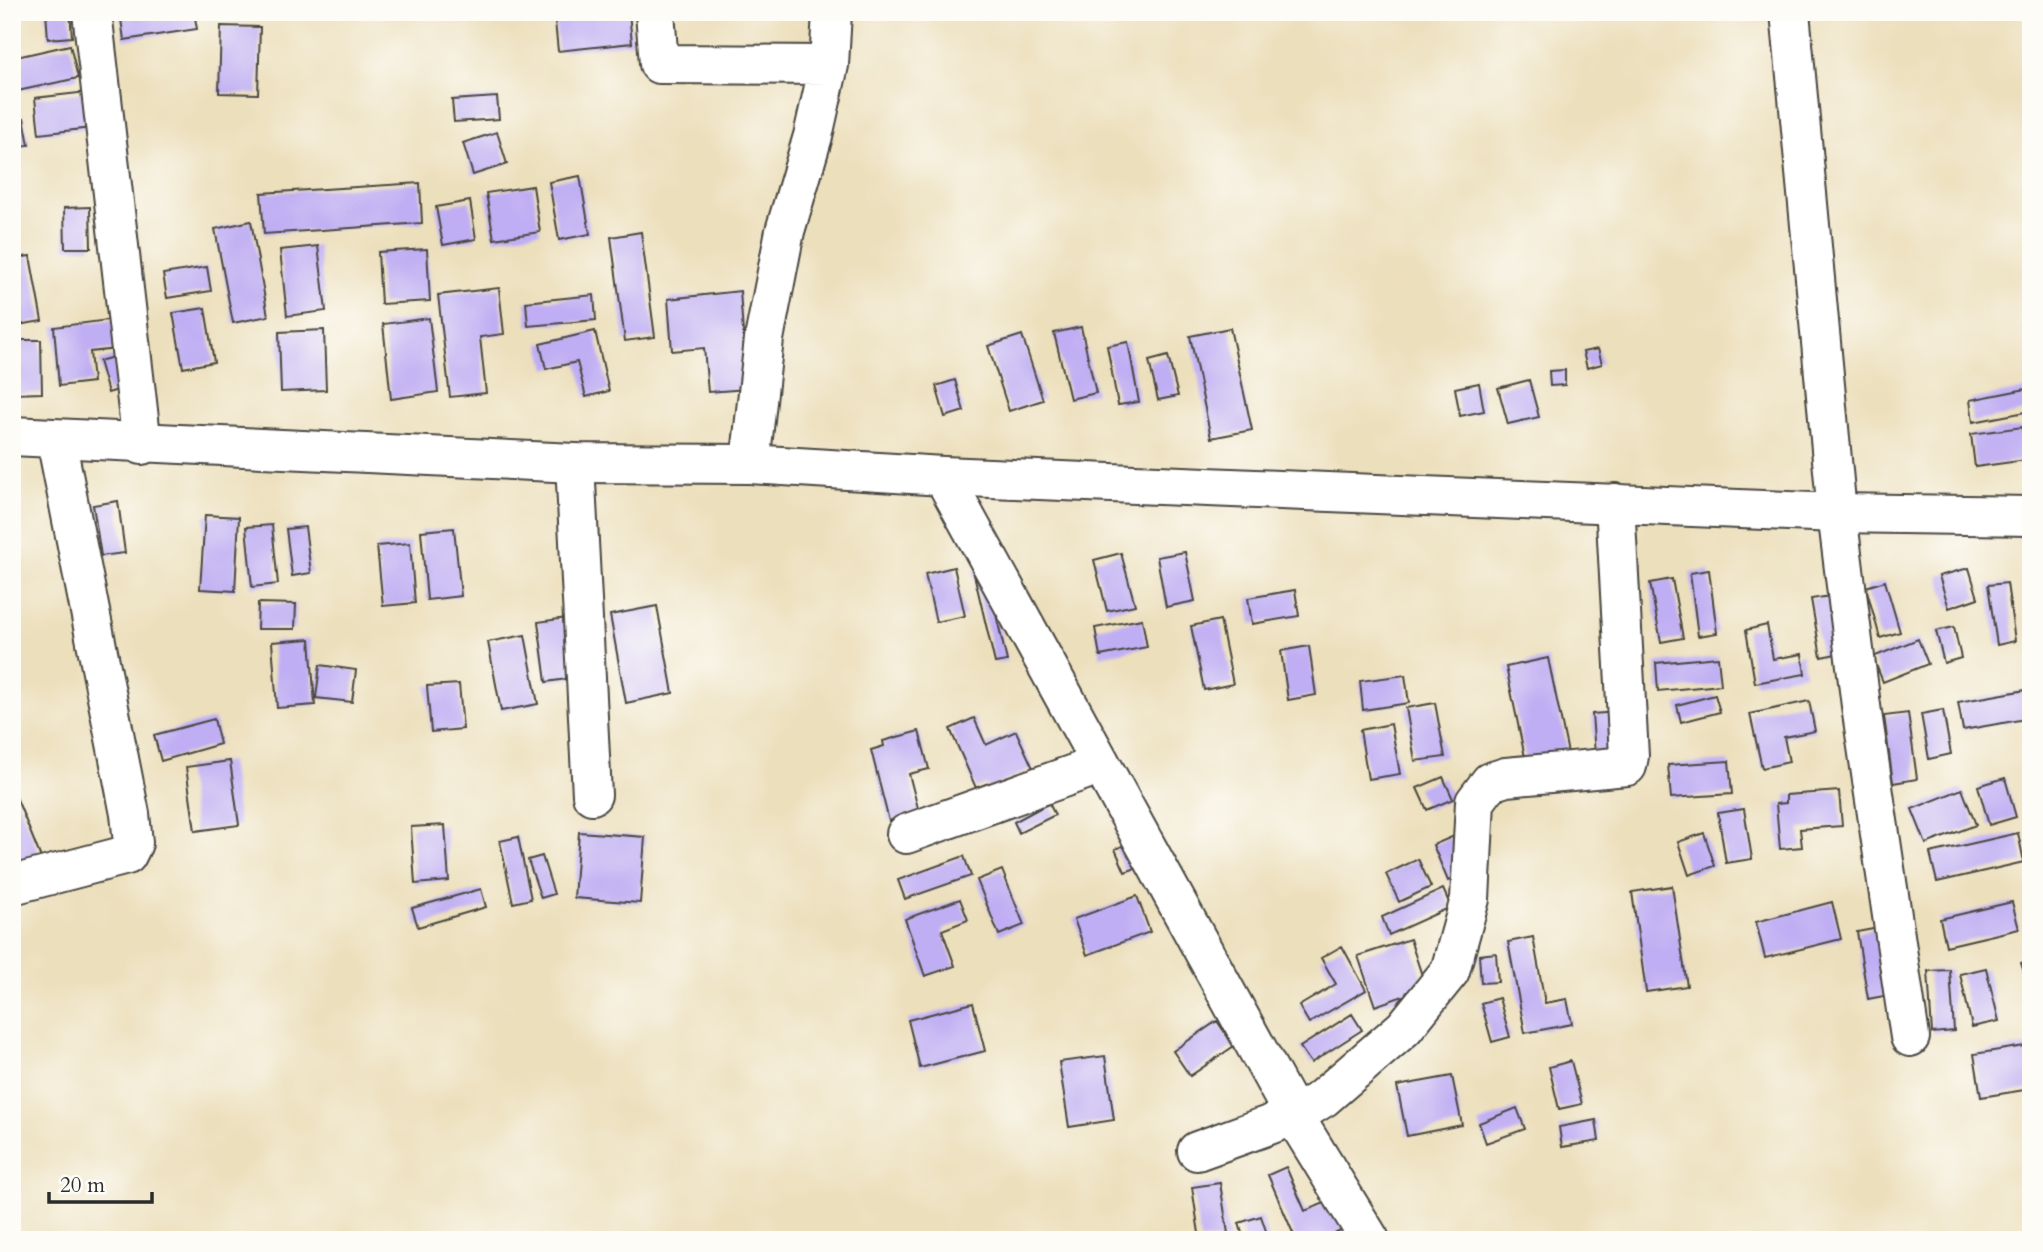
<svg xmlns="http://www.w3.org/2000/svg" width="2043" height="1252" font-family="Cardo,serif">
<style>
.building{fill:#bfaef3}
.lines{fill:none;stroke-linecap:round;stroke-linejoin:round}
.minor-casing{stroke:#484641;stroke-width:42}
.highway-casing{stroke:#484641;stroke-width:42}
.minor{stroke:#fff;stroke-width:38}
.highway{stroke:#fff;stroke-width:38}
</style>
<rect width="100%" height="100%" fill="#fdfcf7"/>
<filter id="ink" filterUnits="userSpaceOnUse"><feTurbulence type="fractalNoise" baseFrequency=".0143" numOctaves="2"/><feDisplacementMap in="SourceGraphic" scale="14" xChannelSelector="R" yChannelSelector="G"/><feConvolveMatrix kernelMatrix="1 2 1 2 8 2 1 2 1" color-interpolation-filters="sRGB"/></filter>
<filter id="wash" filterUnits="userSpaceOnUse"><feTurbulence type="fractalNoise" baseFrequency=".00686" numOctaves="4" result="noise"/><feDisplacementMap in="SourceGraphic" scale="28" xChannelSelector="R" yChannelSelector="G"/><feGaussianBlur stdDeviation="1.57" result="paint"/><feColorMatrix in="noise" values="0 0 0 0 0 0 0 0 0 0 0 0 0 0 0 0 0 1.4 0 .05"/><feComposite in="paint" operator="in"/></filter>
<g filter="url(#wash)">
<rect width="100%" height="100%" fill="#ecdfbc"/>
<g id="blocks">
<path class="building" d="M46 12H70L72 37 48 39Z
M120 12H194L197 29 124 40Z
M554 12H629L632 43 558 51Z
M221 26 260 27 258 94 219 93Z
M70 45 78 78 13 92 12 58Z
M87 92 91 128 39 134 35 98Z
M497 97 499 119 454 122 452 100Z
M24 118 29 145 12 147V120Z
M497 132 507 164 473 175 463 143Z
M580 176 590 234 559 240 549 182Z
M420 183 422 223 264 234 261 193Z
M533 186 540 232 494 239 486 193Z
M470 201 476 239 443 245 436 207Z
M90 207 91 248H65L64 208Z
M251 221 268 316 233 323 215 229Z
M641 232 655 337 625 341 611 237Z
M318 246 326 311 287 316 280 250Z
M427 249 430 301 381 304 378 252Z
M30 256 42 321 12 326V259Z
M207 267 211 291 167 298 163 274Z
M499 288 504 334 480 337 486 393 450 397 438 295Z
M740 291 747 389 708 392 704 348 672 351 668 299Z
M594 295 596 320 528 326 526 302Z
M205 308 214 362 183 368 173 313Z
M123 318 126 348 90 352 93 382 59 386 54 327Z
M429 318 438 392 391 399 383 324Z
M2031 320V360H2030L2022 322Z
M1081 327 1096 393 1070 399 1054 333Z
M1230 328 1252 430 1211 438 1190 336Z
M324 330 326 390 281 392 279 332Z
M595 331 609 391 586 397 577 362 546 369 540 344Z
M1022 335 1043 400 1009 411 988 346Z
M12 340H41L42 393 12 394Z
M1128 342 1139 402 1118 405 1107 346Z
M1598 349 1602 364 1587 368 1583 352Z
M121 355 130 386 108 393 99 361Z
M1168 356 1178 396 1158 400 1149 361Z
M1565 370V385L1550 386 1549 371Z
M955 380 964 411 945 417 936 386Z
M1529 380 1539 417 1508 424 1498 388Z
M1479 383 1484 411 1460 416 1455 388Z
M2031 388V411L1973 422 1970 400Z
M2022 427 2027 460 1975 467 1971 434Z
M118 501 125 553 101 556 93 505Z
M205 515 239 517 235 591 200 589Z
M272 525 278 584 252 587 246 527Z
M305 527 311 573 292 576 286 529Z
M454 528 461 596 427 600 421 531Z
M410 543 415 603 383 606 377 546Z
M1185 552 1195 601 1166 607 1157 557Z
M1121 553 1135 605 1107 611 1094 560Z
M954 567 965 616 936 622 925 574Z
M985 568 1007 661 995 663 973 570Z
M1969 568 1978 598 1949 608 1939 576Z
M1709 570 1717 633 1698 636 1690 573Z
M1672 579 1683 638 1661 642 1650 583Z
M1885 581 1900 632 1880 638 1866 587Z
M2007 583 2015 641 1997 645 1988 585Z
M1295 590 1299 616 1252 624 1248 598Z
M1837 595 1846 652 1821 657 1811 599Z
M258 603 296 604 295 629H257Z
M657 606 673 693 626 703 610 615Z
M2031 607V628H2030L2025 608Z
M574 617 581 677 546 682 538 622Z
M1142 619 1147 647 1100 656 1095 628Z
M1220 620 1233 684 1204 690 1191 626Z
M1767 625 1773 659 1802 654 1805 674 1755 683 1746 630Z
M1954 627 1961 658 1944 663 1936 631Z
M525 635 538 704 501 711 488 642Z
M310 639 315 705 277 708 272 642Z
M1918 639 1928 664 1883 682 1873 657Z
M1309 646 1316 695 1288 700 1281 651Z
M1718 657 1721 685 1658 691 1656 663Z
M1548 658 1568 753 1526 762 1506 667Z
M320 665 356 670 352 702 316 698Z
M1405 675 1409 703 1363 710 1360 681Z
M459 684 463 729 431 732 427 686Z
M2026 690 2031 718 1963 730 1958 702Z
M1715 695 1720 712 1681 722 1677 705Z
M1809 701 1815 731 1784 737 1789 762 1762 768 1750 714Z
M1435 703 1445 757 1415 761 1406 708Z
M1943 710 1951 754 1929 759 1921 714Z
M1618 712 1622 766 1596 768 1592 714Z
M1908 713 1917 779 1893 783 1884 716Z
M974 718 986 745 1016 731 1033 768 988 789 986 784 976 788 950 729Z
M214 719 220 744 161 761 154 735Z
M1391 724 1400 774 1368 779 1360 730Z
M919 731 929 769 909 774 919 812 889 821 871 750 884 746 883 741Z
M230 761 239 825 195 831 186 767Z
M1729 761 1732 794 1671 798 1668 765Z
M1443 777 1453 799 1427 810 1417 788Z
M2005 778 2016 817 1989 825 1978 786Z
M12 787 41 858 12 869Z
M1962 789 1976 825 1926 844 1912 809Z
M1839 791 1842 826 1800 829 1802 847 1780 849 1776 804 1786 803V795Z
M1049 803 1055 815 1019 833 1014 822Z
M1744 809 1752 859 1726 863 1718 813Z
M445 825 449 881 415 884 411 827Z
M579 832 645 837 640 903 574 898Z
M1704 833 1715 866 1689 875 1678 842Z
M2018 833 2024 862 1937 882 1930 853Z
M1454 836 1469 873 1448 881 1433 845Z
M518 837 531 899 513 903 500 841Z
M1132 842 1142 866 1125 872 1115 849Z
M542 856 554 894 541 898 528 860Z
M964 856 971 876 905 899 898 880Z
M1418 859 1431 887 1399 902 1386 874Z
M1002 870 1024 925 999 935 977 880Z
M1672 886 1687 986 1646 992 1632 892Z
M481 889 486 907 418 927 412 908Z
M1443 889 1451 907 1389 935 1382 917Z
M1137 896 1150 932 1087 955 1074 919Z
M960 899 968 920 942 930 955 966 925 976 905 919Z
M1832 902 1841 939 1765 958 1756 922Z
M2012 902 2019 929 1946 946 1940 919Z
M1884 927 1894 994 1868 999 1857 932Z
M1533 937 1545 1003 1567 999 1572 1024 1525 1033 1508 942Z
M1410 939 1426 988 1375 1006 1358 956Z
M1342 946 1366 990 1309 1023 1299 1006 1336 984 1321 958Z
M1496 953 1498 982 1481 983 1479 955Z
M2031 960V991H2030L2021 963Z
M1986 968 1999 1021 1972 1027 1960 974Z
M1950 970 1954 1031 1932 1033 1928 971Z
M1499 998 1510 1037 1492 1042 1481 1003Z
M973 1003 985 1051 920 1068 908 1020Z
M1352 1014 1362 1030 1311 1063 1300 1047Z
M1217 1021 1234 1046 1190 1076 1173 1051Z
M2031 1045V1089L1981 1097 1974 1054Z
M1105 1056 1114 1120 1069 1127 1059 1062Z
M1571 1061 1582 1104 1559 1109 1549 1067Z
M1452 1076 1462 1125 1407 1136 1397 1086Z
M1517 1108 1525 1129 1486 1143 1479 1123Z
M1596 1120 1599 1141 1562 1147 1559 1127Z
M1286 1167 1305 1211 1332 1200 1345 1229 1321 1240H1296L1268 1175Z
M1220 1183 1229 1240H1200L1192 1187Z
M1261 1216 1269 1240H1244L1239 1223Z"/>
</g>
</g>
<g filter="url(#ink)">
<use href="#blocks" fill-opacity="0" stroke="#484641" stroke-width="2"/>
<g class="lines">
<g class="minor-casing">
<path id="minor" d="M92 12 142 445
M655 12 659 64 829 65
M1790 12 1837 513 1861 706 1910 1037
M575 463 592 795
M750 464 764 339 785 231 813 136 829 65 832 12
M943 476 1294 1116 1370 1240
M906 834 1099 765
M12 885 127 855 133 843 130 814 56 439
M1197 1151 1294 1116 1323 1098 1404 1028 1450 971 1470 899 1475 802 1490 782 1506 777 1627 766 1629 756 1615 503"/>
</g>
<g class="highway-casing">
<path id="highway" d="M12 436 575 463 750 464 943 476 1837 513 2031 516"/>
</g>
<use href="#minor" class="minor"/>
<use href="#highway" class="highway"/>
</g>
</g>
<rect width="2043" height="1252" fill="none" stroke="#fdfcf7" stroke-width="42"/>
<path d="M49 1192v10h103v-10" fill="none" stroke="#2b2b2b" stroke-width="3.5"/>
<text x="60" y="1192" font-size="21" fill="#2b2b2b" stroke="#fdfcf7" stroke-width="5" paint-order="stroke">20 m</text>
</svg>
